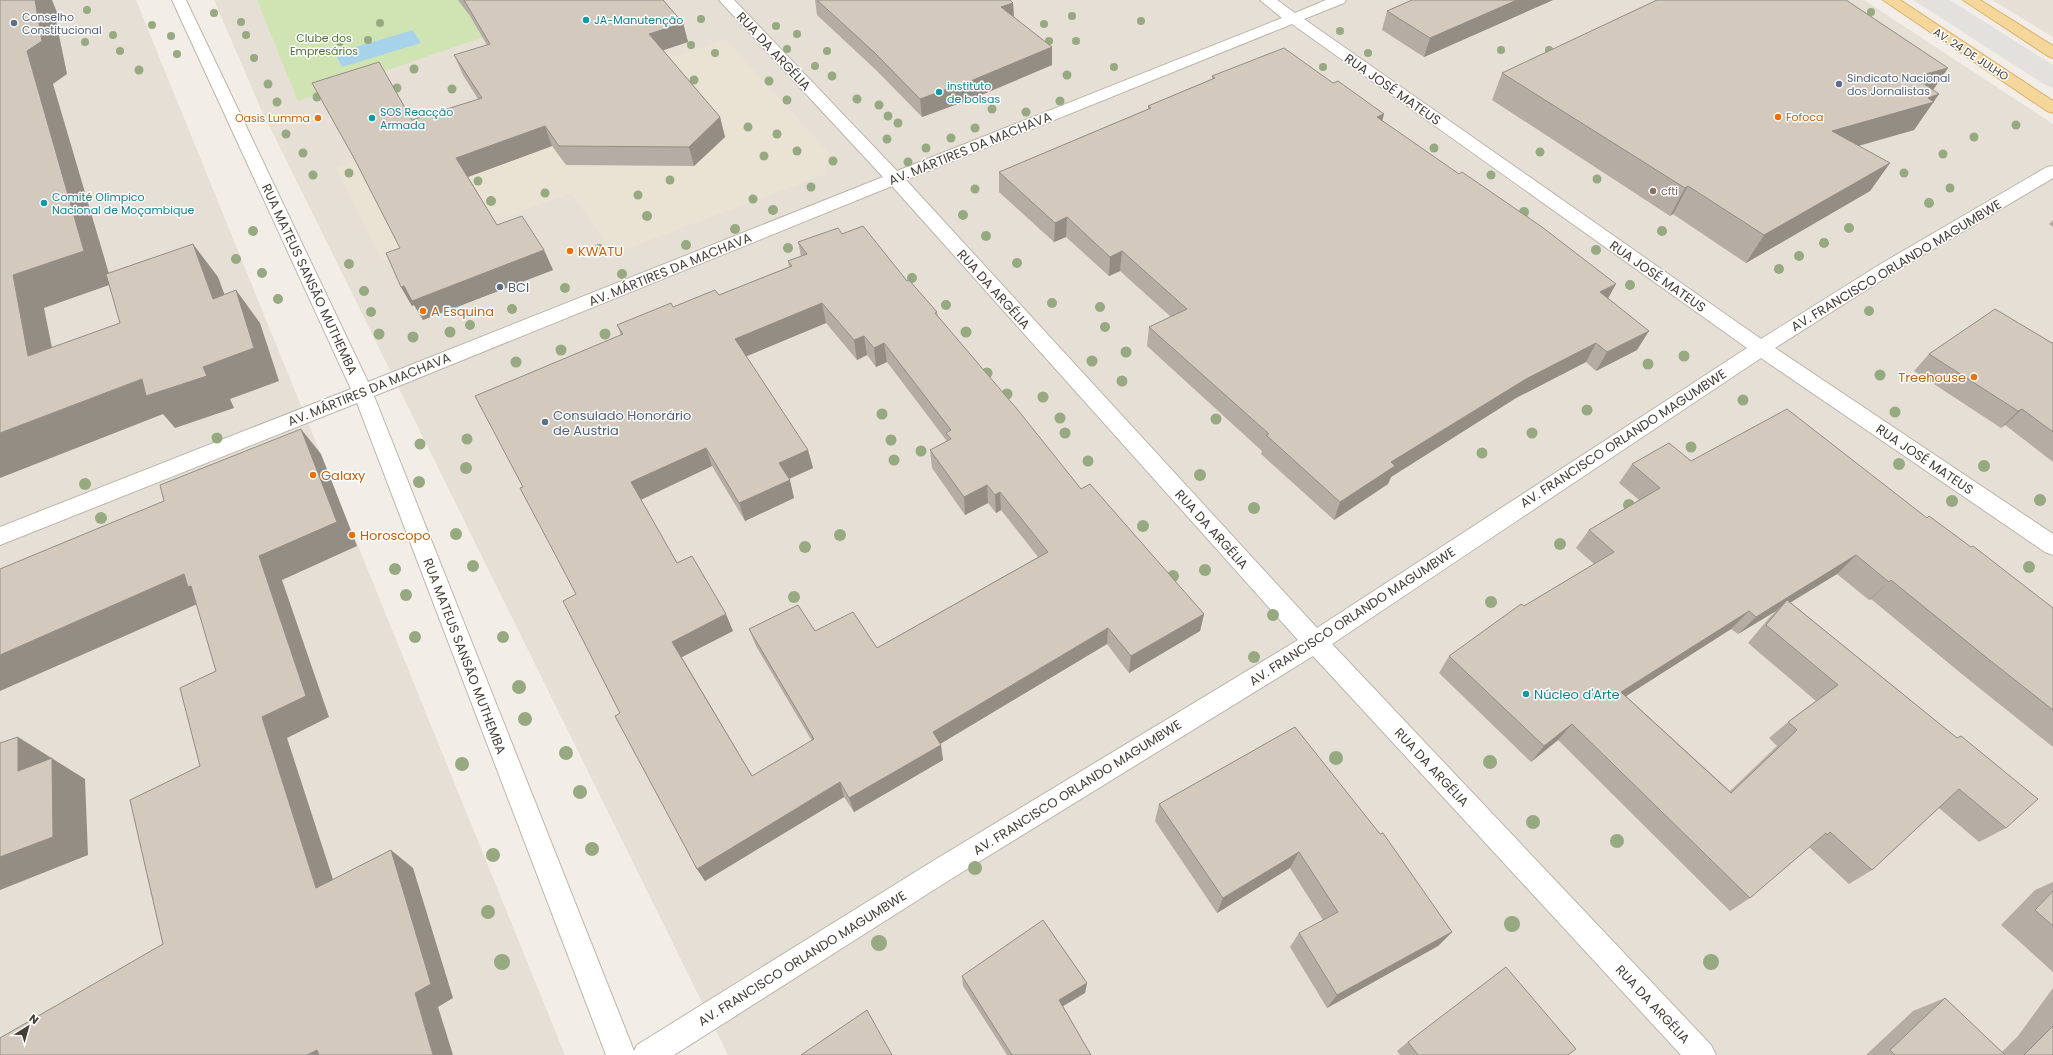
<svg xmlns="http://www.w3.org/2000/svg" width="2053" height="1055" font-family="Poppins,sans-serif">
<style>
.residential{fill:#e5dfd5}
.education{fill:#eae2d2}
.green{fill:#d0e3b2}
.parking{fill:#e3e1de}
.water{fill:#a7d3ea}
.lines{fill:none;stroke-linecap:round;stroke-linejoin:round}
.street-casing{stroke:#bdb5aa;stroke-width:2}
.primary-casing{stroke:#dab26d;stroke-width:2}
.street{fill:#fff;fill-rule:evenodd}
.primary{fill:#f6d79b;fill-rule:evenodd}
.tree{fill:#97a981}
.wall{fill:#b5ada3;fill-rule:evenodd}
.shaded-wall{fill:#948d84}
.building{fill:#d3c9bd;stroke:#948d84;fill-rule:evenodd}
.culture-dot{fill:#0f9aa8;stroke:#fff;stroke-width:1.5}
.service-dot{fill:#5c6f8a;stroke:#fff;stroke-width:1.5}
.food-dot{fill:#e8710a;stroke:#fff;stroke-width:1.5}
.education-dot{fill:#8d6e63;stroke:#fff;stroke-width:1.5}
.labels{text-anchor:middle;stroke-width:3;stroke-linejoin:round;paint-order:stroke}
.far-service-label{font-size:11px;fill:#4e5e75;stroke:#fff;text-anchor:start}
.far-culture-label{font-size:11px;fill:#0d838f;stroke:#fff;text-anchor:start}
.far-park-label{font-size:11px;fill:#4c712e;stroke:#fff}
.far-street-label{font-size:11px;fill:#443e36;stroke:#fff}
.far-food-label{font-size:11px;fill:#c56008;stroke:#fff;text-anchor:start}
.far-education-label{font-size:11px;fill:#785e54;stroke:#fff;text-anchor:start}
.street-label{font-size:13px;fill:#443e36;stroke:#fff}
.food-label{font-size:13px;fill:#c56008;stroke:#fff;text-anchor:start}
.service-label{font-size:13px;fill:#4e5e75;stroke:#fff;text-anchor:start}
.culture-label{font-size:13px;fill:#0d838f;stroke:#fff;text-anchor:start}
</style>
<rect width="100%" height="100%" fill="#f2eee7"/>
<path class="residential" d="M0 0H136L565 1055H0Z
M214 0H1864L2053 124V1055H728L261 109Z
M1992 0H2053V37Z"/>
<path class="education" d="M726 39 829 153 825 174 613 254 571 193 382 262 335 168Z"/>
<path class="green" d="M257 0H520L535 19 298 101Z"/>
<path class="parking" d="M1913 0H1950L2053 65V88L2042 83Z"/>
<path class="water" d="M413 30 421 43 342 67 335 53Z"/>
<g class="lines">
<g class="street-casing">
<path id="street" d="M172 0H186L368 382 883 177 719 0H734L897 171 1282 18 1260 0H1277L1295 13 1326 0H1346L1344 3 1304 19 1761 339 1879 265 2047 167 2053 166V178L1893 273 1775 348 2053 534V555L2045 552 1761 358 1332 644 1711 1045 1716 1055H1681L1313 656 951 879 674 1055H606L357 403 0 545V527L351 389ZM1292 24 1747 348 1317 628 906 180ZM892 186 1298 640 933 861 637 1045 634 1051 374 396Z"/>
</g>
<g class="primary-casing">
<path id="primary" d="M1883 0H1900L2053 101V113L2047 111Z
M1963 0H1980L2053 46V58L2048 56Z"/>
</g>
<use href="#street" class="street"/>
<use href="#primary" class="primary"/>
</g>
<g class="tree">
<circle cx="87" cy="10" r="4"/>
<circle cx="1871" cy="12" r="4"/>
<circle cx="214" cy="13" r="4"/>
<circle cx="1072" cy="16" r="4"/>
<circle cx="701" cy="19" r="4"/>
<circle cx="1141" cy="21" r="4"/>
<circle cx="241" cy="22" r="4"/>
<circle cx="380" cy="23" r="4"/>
<circle cx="1044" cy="24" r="4"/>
<circle cx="152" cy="25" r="4"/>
<circle cx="776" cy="26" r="4"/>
<circle cx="1340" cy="31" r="4"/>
<circle cx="797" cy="34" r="4"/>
<circle cx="113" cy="35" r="4"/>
<circle cx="246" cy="35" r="4"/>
<circle cx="171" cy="36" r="4"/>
<circle cx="368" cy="40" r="4"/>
<circle cx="1049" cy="41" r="4"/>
<circle cx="1076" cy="41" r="4"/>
<circle cx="85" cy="42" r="4"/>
<circle cx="340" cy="42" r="4"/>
<circle cx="691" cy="45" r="4"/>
<circle cx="787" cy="49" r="4"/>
<circle cx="1501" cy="50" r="4"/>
<circle cx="1549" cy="50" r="4"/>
<circle cx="120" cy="51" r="4"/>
<circle cx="827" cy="51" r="4"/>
<circle cx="715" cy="53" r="4"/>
<circle cx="1368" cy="53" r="4"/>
<circle cx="177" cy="54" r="4"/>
<circle cx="254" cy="58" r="4"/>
<circle cx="815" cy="66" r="4"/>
<circle cx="1114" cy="67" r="4"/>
<circle cx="1323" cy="67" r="4"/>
<circle cx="414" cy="69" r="4.5"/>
<circle cx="139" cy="70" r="4.5"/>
<circle cx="1067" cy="75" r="4.5"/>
<circle cx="832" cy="76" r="4.5"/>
<circle cx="694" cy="80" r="4.5"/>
<circle cx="769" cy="81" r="4.5"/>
<circle cx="268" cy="84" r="4.5"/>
<circle cx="397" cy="88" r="4.5"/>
<circle cx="452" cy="89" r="4.5"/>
<circle cx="317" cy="97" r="4.5"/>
<circle cx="857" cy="99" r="4.5"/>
<circle cx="787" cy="100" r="4.5"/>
<circle cx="1060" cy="101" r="4.5"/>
<circle cx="277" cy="102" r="4.5"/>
<circle cx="879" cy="105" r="4.5"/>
<circle cx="992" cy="109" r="4.5"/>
<circle cx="1026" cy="112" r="4.5"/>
<circle cx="888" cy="116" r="4.5"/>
<circle cx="898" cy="123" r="4.5"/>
<circle cx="2016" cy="125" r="4.5"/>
<circle cx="748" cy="127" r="4.5"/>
<circle cx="975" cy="128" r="4.5"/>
<circle cx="286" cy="134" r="4.5"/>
<circle cx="777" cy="134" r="4.5"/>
<circle cx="1974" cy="137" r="4.5"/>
<circle cx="951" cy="138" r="4.5"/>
<circle cx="887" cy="139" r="4.5"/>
<circle cx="926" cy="148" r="4.5"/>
<circle cx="1434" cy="148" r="4.5"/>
<circle cx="797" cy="151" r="4.5"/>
<circle cx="1540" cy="152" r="4.5"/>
<circle cx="303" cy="153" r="4.5"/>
<circle cx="1943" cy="154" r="4.5"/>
<circle cx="764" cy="156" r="4.5"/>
<circle cx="833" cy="161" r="4.5"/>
<circle cx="908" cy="162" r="4.5"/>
<circle cx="349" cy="173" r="4.5"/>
<circle cx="1904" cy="173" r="4.5"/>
<circle cx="313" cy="175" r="4.5"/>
<circle cx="1491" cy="175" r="4.5"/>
<circle cx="1597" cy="179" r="4.5"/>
<circle cx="670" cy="180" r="4.5"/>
<circle cx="478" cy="181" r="4.5"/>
<circle cx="811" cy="187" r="4.5"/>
<circle cx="1950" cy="188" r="4.5"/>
<circle cx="975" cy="189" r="4.5"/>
<circle cx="545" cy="193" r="4.5"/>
<circle cx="638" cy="195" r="4.5"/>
<circle cx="753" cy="199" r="4.5"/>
<circle cx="491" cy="201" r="5"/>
<circle cx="1929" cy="203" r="5"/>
<circle cx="773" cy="210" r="5"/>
<circle cx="1524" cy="212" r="5"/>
<circle cx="963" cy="215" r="5"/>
<circle cx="647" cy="216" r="5"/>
<circle cx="1849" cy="228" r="5"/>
<circle cx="735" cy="229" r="5"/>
<circle cx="253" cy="231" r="5"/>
<circle cx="1662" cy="231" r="5"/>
<circle cx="986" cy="236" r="5"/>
<circle cx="1824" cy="243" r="5"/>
<circle cx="686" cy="245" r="5"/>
<circle cx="788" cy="248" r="5"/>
<circle cx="599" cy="249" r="5"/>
<circle cx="1596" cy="250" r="5"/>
<circle cx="1799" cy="256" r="5"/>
<circle cx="236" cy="259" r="5"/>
<circle cx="1017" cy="263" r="5"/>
<circle cx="349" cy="264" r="5"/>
<circle cx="1779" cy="269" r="5"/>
<circle cx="262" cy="273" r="5"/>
<circle cx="622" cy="274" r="5"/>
<circle cx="912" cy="278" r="5"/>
<circle cx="1630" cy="285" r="5"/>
<circle cx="565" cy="288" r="5"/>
<circle cx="364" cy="291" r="5"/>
<circle cx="278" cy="299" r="5"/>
<circle cx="1052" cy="303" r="5"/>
<circle cx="946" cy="305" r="5"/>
<circle cx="1100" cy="307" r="5"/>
<circle cx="512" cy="309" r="5"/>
<circle cx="1869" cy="311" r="5"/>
<circle cx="371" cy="312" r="5"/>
<circle cx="470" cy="325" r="5"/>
<circle cx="1105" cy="327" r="5"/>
<circle cx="450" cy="332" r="5.5"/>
<circle cx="966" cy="332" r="5.5"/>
<circle cx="379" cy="334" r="5.5"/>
<circle cx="605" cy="334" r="5.5"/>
<circle cx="413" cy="337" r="5.5"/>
<circle cx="561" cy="350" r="5.5"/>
<circle cx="1126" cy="352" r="5.5"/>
<circle cx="1684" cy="356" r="5.5"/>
<circle cx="1092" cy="361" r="5.5"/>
<circle cx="516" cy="362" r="5.5"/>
<circle cx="1648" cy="364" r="5.5"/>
<circle cx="987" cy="373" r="5.5"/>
<circle cx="1880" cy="375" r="5.5"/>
<circle cx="1122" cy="381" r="5.5"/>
<circle cx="1007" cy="394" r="5.5"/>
<circle cx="1043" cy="397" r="5.5"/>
<circle cx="1743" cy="400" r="5.5"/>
<circle cx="1587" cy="410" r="5.5"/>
<circle cx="1895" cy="412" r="5.5"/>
<circle cx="882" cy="414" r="5.5"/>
<circle cx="1060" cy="418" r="5.5"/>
<circle cx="1216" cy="419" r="5.5"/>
<circle cx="1065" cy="433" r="5.5"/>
<circle cx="1532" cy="433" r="5.5"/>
<circle cx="217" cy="438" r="5.5"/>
<circle cx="467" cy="439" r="5.5"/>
<circle cx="891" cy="440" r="5.5"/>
<circle cx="420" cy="444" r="5.5"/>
<circle cx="1691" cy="447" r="5.5"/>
<circle cx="921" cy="451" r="5.5"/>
<circle cx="1482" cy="453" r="5.5"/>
<circle cx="894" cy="460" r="5.5"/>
<circle cx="1088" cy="461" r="5.5"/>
<circle cx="1899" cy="464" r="6"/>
<circle cx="1984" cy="466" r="6"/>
<circle cx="466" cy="468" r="6"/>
<circle cx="1200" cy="475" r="6"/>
<circle cx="419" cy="482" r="6"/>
<circle cx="85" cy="484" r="6"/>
<circle cx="2040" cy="500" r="6"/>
<circle cx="1952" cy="501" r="6"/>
<circle cx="1629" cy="505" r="6"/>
<circle cx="1254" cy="508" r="6"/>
<circle cx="101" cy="518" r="6"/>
<circle cx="1143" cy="526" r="6"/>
<circle cx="456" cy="534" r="6"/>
<circle cx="840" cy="535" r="6"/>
<circle cx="1560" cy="544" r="6"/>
<circle cx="805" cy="547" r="6"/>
<circle cx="473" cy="566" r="6"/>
<circle cx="2029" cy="567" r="6"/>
<circle cx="395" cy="569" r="6"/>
<circle cx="1205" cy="570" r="6"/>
<circle cx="1173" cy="576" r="6"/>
<circle cx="406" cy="595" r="6"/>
<circle cx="794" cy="597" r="6"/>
<circle cx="1491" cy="602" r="6"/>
<circle cx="1273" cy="615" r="6"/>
<circle cx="415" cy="637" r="6"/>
<circle cx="503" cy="637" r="6"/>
<circle cx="1254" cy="657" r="6"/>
<circle cx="519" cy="687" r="7"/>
<circle cx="525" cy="719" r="7"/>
<circle cx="566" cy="753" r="7"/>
<circle cx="1336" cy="758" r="7"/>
<circle cx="1490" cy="762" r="7"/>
<circle cx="462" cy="764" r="7"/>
<circle cx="580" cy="792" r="7"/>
<circle cx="1533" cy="822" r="7"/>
<circle cx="1617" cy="841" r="7"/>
<circle cx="592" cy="849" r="7"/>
<circle cx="493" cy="855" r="7"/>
<circle cx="975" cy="868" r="7"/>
<circle cx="488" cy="912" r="7"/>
<circle cx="1512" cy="924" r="8"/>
<circle cx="879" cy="943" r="8"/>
<circle cx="502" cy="962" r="8"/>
<circle cx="1711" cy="962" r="8"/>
</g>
<path class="wall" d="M458 0H663L683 23 688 42 663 50 720 117 725 137 694 166 566 165 552 146 468 177 497 225 544 250 553 270 423 320 414 305 412 306 401 287 400 248 478 99 463 75 454 55 487 45 470 16Z
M815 0H1010L1013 3 1014 17 1052 65 974 98 922 117 877 71 817 15Z
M1412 0H1553L1424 57 1382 30 1387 11Z
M1502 73 1933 90 1939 94 1914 130 1859 146 1890 163 1870 191 1746 263 1673 214 1670 216 1492 100Z
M1212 76 1382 121 1608 298 1637 350 1596 371 1586 362 1516 398 1391 477 1388 484 1334 520 1261 454 1262 451 1147 346 1149 327 1171 317 1120 271 1109 276 1066 237 1054 242 999 192V172L1148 109V106L1212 79Z
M2053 220V227L2049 224Z
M842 234 907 281 937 312 938 316 1081 489 1204 614 1200 631 1129 673 1107 644 940 744 943 760 854 812 844 797 705 881 697 869 620 713 576 594 523 487 621 335 617 325 673 307 719 295 789 267 788 261 801 256 798 242ZM826 323 857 360 867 355 876 367 887 362 946 440V442L930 450 932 468 965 515 988 503 996 513 1001 510 1038 557 877 648 815 631 749 629 756 646 812 741 752 776 682 657 733 631 677 563 641 500 712 466 745 521 794 498 789 479 813 468 808 450 746 356Z
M2053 342V462L2005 425 2001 428 1914 371 1929 354 2052 343Z
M1691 461 1927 518 2053 608V747L1963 675 1871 599 1869 600 1837 574 1790 602 1957 738 1961 736 2006 828 1979 842 1939 808 1872 870 1849 884 1809 847 1750 898 1730 911 1558 740 1531 762 1439 673 1449 656 1524 606 1594 564 1576 548 1589 530 1639 500 1619 483 1632 464ZM1776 611 1769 618 1748 643 1816 701 1788 722 1769 738 1777 746 1730 791 1626 696 1731 629 1738 634Z
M1295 727 1452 932 1438 946 1327 1008 1290 947 1299 933 1323 920 1290 868 1217 913 1155 821 1159 804Z
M2053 882V972L2001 925 2035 890Z
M962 976 1087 983 1085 993 1063 1006 1091 1055H1007L963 986Z
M2053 988V1055H1866L1913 1011 1945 998 2002 1052 2018 1036Z
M1408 1042 1568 1055H1400L1397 1051Z"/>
<path class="shaded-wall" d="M35 0H52L58 15 55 16 67 74 53 84 112 284 44 308 60 388 28 356 13 275 27 51Z
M1517 0H1553L1424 57 1430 38Z
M1013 3 1014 20 1001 7Z
M683 23 688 42 655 53 649 34Z
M1052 47V65L974 98 922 117 920 99Z
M1948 68 1929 96 1914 77Z
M1939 94 1914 130 1814 158 1832 131 1928 98Z
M1384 114 1379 134 1377 117Z
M720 117 725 137 694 166 689 147Z
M545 126 552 146 465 178 456 158Z
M1890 163 1870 191 1746 263 1764 235Z
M1688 186 1673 214 1670 216 1685 188Z
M1067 217 1066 237 1054 242 1055 223Z
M193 244 218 277 238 331 213 299Z
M544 250 553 270 423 320 414 305 412 306 401 287Z
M1122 251 1120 271 1109 276 1110 257Z
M1616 284 1605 304 1600 292Z
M236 290 260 323 279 381 230 399 234 408 175 428 163 414 0 478V433L142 379 203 367Z
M822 303 826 323 740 359 735 339Z
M1649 331 1637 350 1596 371 1607 352Z
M864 336 867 355 857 360 854 340Z
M884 343 887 362 876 367 874 348Z
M1596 343 1586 362 1516 398 1391 477 1388 484 1334 520 1340 502 1391 462 1526 379Z
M2022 409 2005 425 2001 428 2018 411Z
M301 429 321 454 357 546 282 580 329 717 287 738 341 904 316 888 262 717 259 556Z
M706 448 712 466 640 500 631 482Z
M808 450 813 468 784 481 779 463Z
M790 480 794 498 745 521 739 503Z
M987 485 988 503 965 515 964 497Z
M1000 492 1001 510 996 513 995 495Z
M1856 555 1837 574 1780 609 1787 600 1776 611 1738 634 1756 617Z
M184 574 204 601 0 691V655Z
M1891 580 1871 599 1869 600 1889 582Z
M1749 611 1731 629 1606 709 1621 692Z
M726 614 733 631 680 658 672 642Z
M1204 614 1200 631 1129 673 1131 656Z
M1108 628 1107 644 935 747 933 732Z
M1572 724 1558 740 1531 762 1544 746Z
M18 737 85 779 88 855 0 890V857L18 771Z
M941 745 943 760 854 812 849 798Z
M840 782 844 797 705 881 697 869Z
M391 850 413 868 453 998 438 1007 453 1055H433L415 993Z
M1299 852 1290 868 1217 913 1223 898Z
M1452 932 1438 946 1327 1008 1337 995Z
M1087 983 1085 993 1058 1009 1059 1000Z
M317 1050 330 1055H307Z"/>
<path class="building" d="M0 0H35L42 41 27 51 84 251 13 275 28 356 120 323 106 274 193 244 213 299 236 290 254 348 203 367 207 376 146 396 142 379 0 433Z
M464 0H663L683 23 649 34 720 117 689 147 559 146 545 126 456 158 497 225 522 216 544 250 412 301 404 286 401 287 386 253 400 248 354 158 312 83 379 62 412 120 482 98 454 55 490 44Z
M817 0H1010L1013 3 1001 7 1052 47 973 80 920 99 875 53Z
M1412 0H1517L1430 38 1387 11Z
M1657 0H1846L1948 68 1914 77 1939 94 1928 98 1934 102 1832 131 1890 163 1764 235 1688 186 1685 188 1502 73Z
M1284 48 1333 83 1338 81 1384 114 1377 117 1459 174 1462 172 1542 227 1616 284 1600 292 1649 331 1607 352 1596 343 1526 379 1391 462 1395 466 1340 502 1266 435 1269 434 1149 327 1187 309 1122 251 1110 257 1067 217 1055 223 999 172 1151 108 1148 106 1215 78 1212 76Z
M863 226 907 281 909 280 937 312 935 313 1017 409 1081 489 1090 484 1204 614 1131 656 1108 628 933 732 941 745 849 798 840 782 697 869 615 716 620 713 563 601 576 594 520 488 523 487 475 396 623 334 617 325 671 303 673 307 715 290 719 295 792 266 788 261 807 254 798 242 838 228 842 234ZM822 303 854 340 864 336 874 348 884 343 951 430 946 433 951 439 930 450 964 497 987 485 995 495 1000 492 1048 552 877 648 853 612 815 631 798 605 749 629 814 739 752 776 672 642 726 614 692 556 677 563 631 482 706 448 739 503 790 480 779 463 808 450 735 339Z
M1995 309 2052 343 2053 342V432L2022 409 2018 411 1929 354Z
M1787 409 1927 518 1929 516 1971 547 1973 546 2053 608V710L1987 658 1891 580 1889 582 1856 555 1756 617 1749 611 1621 692 1731 793 1797 730 1788 722 1838 685 1766 625 1787 600 1957 738 1961 736 2038 799 2006 828 1959 789 1872 870 1830 832 1827 835 1826 833 1750 898 1572 724 1544 746 1449 656 1521 604 1524 606 1614 552 1589 530 1660 488 1632 464 1669 443 1691 461Z
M301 429 337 522 259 556 306 696 262 717 316 888 391 850 431 984 415 993 433 1055H319L317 1050 307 1055H0V1038L163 944 130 800 200 766 180 688 216 671 191 586 188 587 184 574 0 655V569L164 501 160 485Z
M1295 727 1380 834 1383 833 1452 932 1337 995 1299 933 1338 912 1299 852 1223 898 1159 804Z
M18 737V771L52 758 53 837 0 857V743Z
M2053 891V926L2035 910Z
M1043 920 1087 983 1059 1000 1091 1055H1012L962 976Z
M1506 967 1576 1049 1568 1055H1418L1408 1042Z
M1945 998 2005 1055H1895L1890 1050Z
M867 1010 892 1055H801Z
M2053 1026V1055H2024Z"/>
<g class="culture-dot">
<circle cx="586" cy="20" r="4"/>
<circle cx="939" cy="92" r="4"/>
<circle cx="372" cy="118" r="4"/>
<circle cx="44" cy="203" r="4"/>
<circle cx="1526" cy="694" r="4"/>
</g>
<g class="service-dot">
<circle cx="14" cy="23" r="4"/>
<circle cx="1839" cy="84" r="4"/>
<circle cx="500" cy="287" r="4"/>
<circle cx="545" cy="422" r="4"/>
</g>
<g class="food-dot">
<circle cx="1778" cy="117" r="4"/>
<circle cx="318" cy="118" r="4"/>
<circle cx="570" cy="251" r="4"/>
<circle cx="423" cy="311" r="4"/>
<circle cx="1974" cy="377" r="4"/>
<circle cx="313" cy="475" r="4"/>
<circle cx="352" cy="535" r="4"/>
</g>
<circle class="education-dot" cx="1653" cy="191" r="4"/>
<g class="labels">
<g class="far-service-label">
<text x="22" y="21">Conselho<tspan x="22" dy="13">Constitucional</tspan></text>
<text x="1847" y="82">Sindicato Nacional<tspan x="1847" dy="13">dos Jornalistas</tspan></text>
</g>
<g class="far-culture-label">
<text x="594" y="24">JA-Manutenção</text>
<text x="947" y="90">instituto<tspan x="947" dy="13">de bolsas</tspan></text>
<text x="380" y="116">SOS Reacção<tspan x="380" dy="13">Armada</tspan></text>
<text x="52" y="201">Comité Olímpico<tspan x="52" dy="13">Nacional de Moçambique</tspan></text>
</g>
<g class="far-park-label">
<text x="324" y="42">Clube dos<tspan x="324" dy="13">Empresários</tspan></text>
</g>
<g class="far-street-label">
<text transform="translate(1971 54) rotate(33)" y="4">AV. 24 DE JULHO</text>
</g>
<g class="far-food-label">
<text x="1786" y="121">Fofoca</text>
<text x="310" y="122" text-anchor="end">Oasis Lumma</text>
</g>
<g class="far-education-label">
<text x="1661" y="195">cfti</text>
</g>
<g class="street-label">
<text transform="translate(774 51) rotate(47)" y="5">RUA DA ARGÉLIA</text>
<text transform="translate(1393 89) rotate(35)" y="5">RUA JOSÉ MATEUS</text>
<text transform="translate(970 148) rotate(-22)" y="5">AV. MÁRTIRES DA MACHAVA</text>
<text transform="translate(1896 265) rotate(-31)" y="5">AV. FRANCISCO ORLANDO MAGUMBWE</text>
<text transform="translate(670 269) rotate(-22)" y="5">AV. MÁRTIRES DA MACHAVA</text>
<text transform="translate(1658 276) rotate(35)" y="5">RUA JOSÉ MATEUS</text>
<text transform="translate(310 279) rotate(65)" y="5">RUA MATEUS SANSÃO MUTHEMBA</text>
<text transform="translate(994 289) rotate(48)" y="5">RUA DA ARGÉLIA</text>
<text transform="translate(369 389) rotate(-22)" y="5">AV. MÁRTIRES DA MACHAVA</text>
<text transform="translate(1623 438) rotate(-33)" y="5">AV. FRANCISCO ORLANDO MAGUMBWE</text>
<text transform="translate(1925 459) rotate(34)" y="5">RUA JOSÉ MATEUS</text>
<text transform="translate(1212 529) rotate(48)" y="5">RUA DA ARGÉLIA</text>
<text transform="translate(1352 616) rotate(-33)" y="5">AV. FRANCISCO ORLANDO MAGUMBWE</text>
<text transform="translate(465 656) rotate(69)" y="5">RUA MATEUS SANSÃO MUTHEMBA</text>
<text transform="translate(1432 767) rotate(47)" y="5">RUA DA ARGÉLIA</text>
<text transform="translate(1077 787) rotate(-32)" y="5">AV. FRANCISCO ORLANDO MAGUMBWE</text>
<text transform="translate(802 958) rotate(-32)" y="5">AV. FRANCISCO ORLANDO MAGUMBWE</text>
<text transform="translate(1653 1004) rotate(47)" y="5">RUA DA ARGÉLIA</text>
</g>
<g class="food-label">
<text x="578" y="256">KWATU</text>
<text x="431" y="316">A Esquina</text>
<text x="1966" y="382" text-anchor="end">Treehouse</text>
<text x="321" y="480">Galaxy</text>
<text x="360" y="540">Horoscopo</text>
</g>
<g class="service-label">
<text x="508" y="292">BCI</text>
<text x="553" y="420">Consulado Honorário<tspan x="553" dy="15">de Austria</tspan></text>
</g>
<g class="culture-label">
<text x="1534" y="699">Núcleo d'Arte</text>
</g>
</g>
<g transform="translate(28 1027) rotate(37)" stroke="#ffffff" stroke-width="3" paint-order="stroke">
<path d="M0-3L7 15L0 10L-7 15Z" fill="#443e36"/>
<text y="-6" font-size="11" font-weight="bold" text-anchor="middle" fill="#443e36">N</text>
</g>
</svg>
